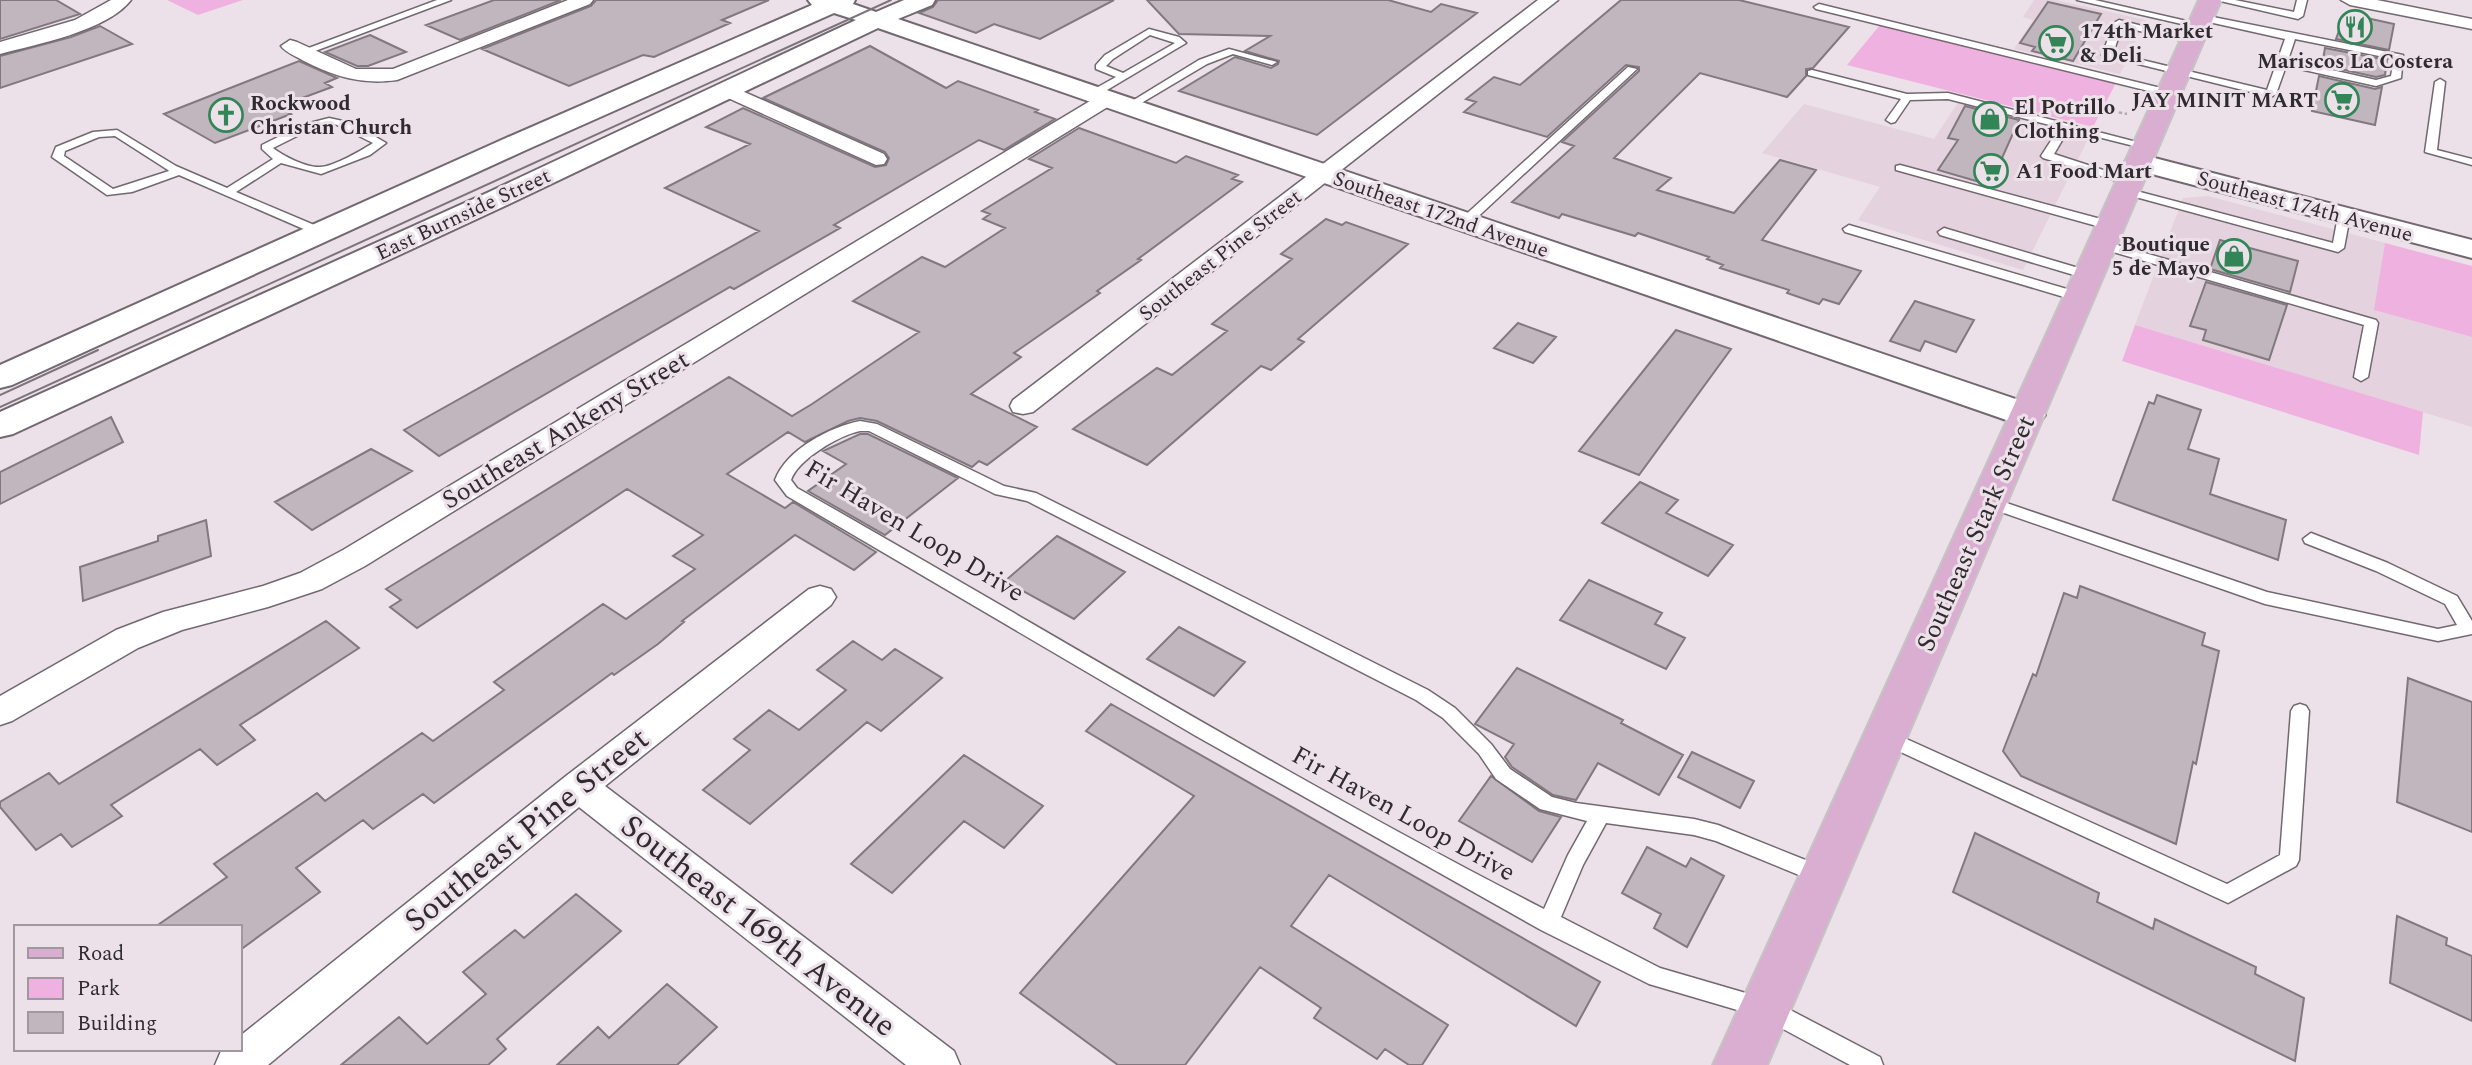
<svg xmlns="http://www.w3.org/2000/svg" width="2472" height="1065" font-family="Spectral,serif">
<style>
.built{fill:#e4d2de}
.green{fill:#efb1df}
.building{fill:#c1b6be;stroke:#82787f;stroke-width:2}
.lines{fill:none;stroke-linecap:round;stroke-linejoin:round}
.service-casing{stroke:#72686f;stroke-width:3}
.minor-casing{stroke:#72686f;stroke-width:3}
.tertiary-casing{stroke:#72686f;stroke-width:4}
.primary-casing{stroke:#c5c4c4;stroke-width:4}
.path{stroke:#b3aab1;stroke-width:2.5;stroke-dasharray:3.5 2.5;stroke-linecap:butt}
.service{fill:#fff;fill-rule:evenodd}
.minor{fill:#fff;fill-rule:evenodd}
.tertiary{fill:#fff;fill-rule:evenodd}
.primary{fill:#daaed0;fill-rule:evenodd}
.tram{stroke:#7b7479;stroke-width:2}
.labels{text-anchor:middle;stroke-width:6;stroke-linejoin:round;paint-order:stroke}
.far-poi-label{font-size:21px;font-weight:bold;fill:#2f2b2e;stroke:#ece1e9;text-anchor:start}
.far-street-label{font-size:21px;fill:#2f2b2e;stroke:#ece1e9}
.street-label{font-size:26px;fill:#2f2b2e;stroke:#ece1e9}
.near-street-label{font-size:32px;fill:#2f2b2e;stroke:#ece1e9}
</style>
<rect width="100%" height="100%" fill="#ece1e9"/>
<path class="built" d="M2034 0H2056L2146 20 2120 74 2014 49 2033 20 2023 17Z
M1959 101 2090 135 2023 270 1858 220 1880 187 1762 153 1804 104 1934 139Z
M2208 196 2385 243 2375 310 2472 337V427L2135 325 2183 198Z"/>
<path class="green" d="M167 0H243L198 15Z
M1880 25 2116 83 2093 127 1847 65Z
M2385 243 2472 266V337L2374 310Z
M2135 325 2423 412 2419 455 2122 361Z"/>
<path class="building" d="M0 0H56L80 14 0 39Z
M494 0H561L460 40 426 25Z
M596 0H769L722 20 730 23 654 57 643 55 569 86 482 49 591 6Z
M938 0H1114L1040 39 994 24 976 33 919 13 933 7Z
M1147 0H1388L1431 12 1441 4 1477 13 1317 135 1179 91 1235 57 1271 68 1278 64 1279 61 1245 51 1270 36 1179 34Z
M1621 0H1739L1849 27 1813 68 1806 69V76L1787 97 1700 73 1614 158 1671 178 1657 190 1734 213 1780 160 1816 170 1762 240 1861 271 1839 304 1823 299 1819 304 1787 293 1789 290 1720 268 1723 265 1707 259 1709 257 1638 233 1635 236 1562 214 1559 218 1512 202 1574 146 1562 142 1639 71V67L1626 65 1547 137 1464 112 1476 102 1466 99 1494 77 1520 85Z
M2048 2 2101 14 2073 61 2032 51 2035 47 2020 43Z
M2353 15 2394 24 2389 50 2336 39 2344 17 2352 19Z
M100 26 132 44 0 88V56L71 37Z
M370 35 406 52 368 66H357L325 52Z
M870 46 946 88 958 81 1038 110 1035 112 1055 119 1004 150 979 140 834 225 840 228 734 289 730 287 439 456 404 430 759 231 665 188 750 144 706 127 743 108 875 167 886 165 889 158 885 152 763 98Z
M2325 48 2387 60 2385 75 2376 77 2322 65Z
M299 61 337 78 325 83 332 87 278 107 291 114 215 143 164 114Z
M2319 76 2375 89 2382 87 2375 125 2312 111Z
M1965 106 2019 120 1990 185 1938 170 1958 140 1948 138Z
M1079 128 1176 163 1186 156 1238 175 1232 179 1242 182 1138 259 1141 260 1097 291 1100 293 1014 353 1021 357 971 394 1037 427 987 465 979 461 972 467 877 421 860 418 848 421 805 442 788 432 727 474 785 508 793 502 876 552 854 570 795 535 682 621 684 622 658 644 614 675 612 673 434 803 423 794 373 829 363 820 296 868 320 892 240 950V927H155L227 877 214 864 317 793 325 801 422 733 433 741 504 690 494 682 603 604 626 619 695 569 673 556 703 535 627 489 417 628 390 607 401 600 386 589 729 377 792 416 812 404 919 332 853 301 922 257 945 267 1005 228 983 219 990 214 982 211 1052 168 1029 159Z
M1326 219 1342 225 1346 222 1408 244 1298 339 1304 342 1271 370 1261 366 1147 465 1073 429 1157 368 1172 375 1227 331 1212 324 1292 259 1281 254Z
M2220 240 2298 261 2290 292 2210 269Z
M2206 282 2287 305 2269 360 2203 340 2206 330 2190 326Z
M1915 301 1974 320 1956 352 1925 341 1920 351 1890 341Z
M1518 323 1556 337 1533 363 1494 348Z
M1676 330 1731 349 1639 475 1579 451Z
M2157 395 2201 410 2188 449 2219 459 2210 494 2286 520 2278 560 2113 500 2149 402 2154 404Z
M111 417 123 442 0 504V472Z
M860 434H868L958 478 885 535 808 491 846 464 823 451Z
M371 449 412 471 312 530 275 502Z
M1640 482 1678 500 1666 513 1733 545 1708 576 1602 523Z
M206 520 211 556 83 601 80 567 158 541V536Z
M1057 536 1125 572 1074 619 1005 581Z
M1589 580 1662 613 1655 624 1685 638 1666 669 1560 620Z
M2080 586 2205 633 2202 645 2219 651 2196 764 2193 762 2176 844 2021 776 2003 751 2033 674 2036 676 2064 593 2077 598Z
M326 621 359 648 240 725 255 740 217 765 200 749 111 805 122 816 72 847 61 834 36 850 0 807V802L49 773 59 784Z
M1179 627 1245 662 1214 696 1147 659Z
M853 641 882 660 895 649 942 678 881 731 867 722 750 824 703 790 750 750 734 739 769 710 799 730 846 690 817 670Z
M1517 668 1623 720 1621 723 1683 755 1659 795 1598 763 1576 800 1553 795 1512 767 1505 757 1514 744 1475 724Z
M2408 678 2472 702V832L2397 802Z
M1111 704 1600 982 1576 1026 1329 875 1291 926 1448 1025 1422 1065H1409L1385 1049 1377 1059 1314 1018 1321 1008 1260 967 1185 1065H1118L1020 993 1194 796 1086 731Z
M1692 752 1754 781 1740 808 1678 777Z
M964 755 1043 806 1004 848 964 821 892 893 851 864Z
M1491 776 1539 811 1561 817 1532 862 1459 821Z
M1975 833 2099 893 2097 902 2153 929 2155 919 2256 967 2255 974 2304 998 2295 1061 1953 892Z
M1647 847 1686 867 1691 858 1724 876 1687 947 1654 928 1661 914 1622 893Z
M576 894 621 931 497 1039 506 1049 488 1065H341L399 1017 427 1044 486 994 463 972 515 930 524 938Z
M2397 916 2447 938 2446 945 2472 956V1021L2390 983Z
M667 984 717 1027 677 1065H557L598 1027 609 1038Z"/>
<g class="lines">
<g class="service-casing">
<path id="service" d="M437 0H451L307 54 298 52Z
M2077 0H2095L2204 25 2199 28Z
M2216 0H2235L2294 12 2297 0H2307L2303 16 2298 19Z
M1819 4 2173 91 2174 93 2169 96 1816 9 1814 7Z
M2203 15 2403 55 2401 78 2376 86 2286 66 2276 94 2271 97 2102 55 2114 23 2119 20 2197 40 2192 43 2122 27 2113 53 2267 90 2285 39 2200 20V16ZM2295 39 2394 59 2391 76 2376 80 2288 60Z
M1149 29 1179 37 1186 43 1097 96H1089V92L1116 77 1096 69V65L1105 55ZM1150 35 1175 43 1123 73 1106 66 1113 59Z
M1229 49 1277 62 1272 65 1233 54 1207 64 1133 108 1124 106 1199 60Z
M1628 67 1637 69 1469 225H1461V219Z
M1812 70 1907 94 1948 93 2152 146 2146 149 2082 133 2064 137 2054 154 2134 180V184L2130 185 2043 158 2041 156 2056 133 2069 130 1948 99 1910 100 1895 122 1891 123 1886 120 1901 99 1808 75V71Z
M2440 79 2445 82 2437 150 2472 159V165L2425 152 2435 82Z
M329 118 352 123 386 143 370 155 321 174 281 163 236 192 326 230V236L322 237 179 175 132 192 107 195 52 157 56 147 93 132 117 130 176 166 227 188 273 159 262 149V145L302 125ZM335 124 373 143C362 150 333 167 320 167 307 168 283 156 273 148L309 130ZM115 136 168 170 169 171 113 189 64 156 65 151 99 137Z
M1900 165 2112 222 2114 225 2108 229 2104 228 1896 170V166Z
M2125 188 2333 243 2338 216 2344 212 2348 213 2350 216 2344 248 2338 252 2121 193V189Z
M1849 225 2084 294 2085 297 2079 301 2074 300 1845 232 1843 229Z
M1944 228 2092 272 2094 275 2092 278H2084L1940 235 1938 232Z
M2100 240 2376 320 2378 323 2368 377 2361 381 2354 377 2364 325 2096 247V241Z
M860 421 877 424 1004 486 1036 493 1428 690 1455 708 1491 744 1510 769 1552 797 1576 803 1694 819 1718 825 1828 869 1831 875 1828 881 1821 884 1716 841 1694 835 1606 823 1583 865 1561 917 1660 968 1773 1001 1880 1057 1883 1065H1850L1761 1017 1649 984 1541 930 1196 736 787 496 775 480C787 449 830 427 860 421ZM860 431H869L995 494 1027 501 1416 700 1443 718 1479 754 1496 779 1540 809 1587 821 1568 855 1544 909C1290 779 1046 629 797 488L791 480C798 459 840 435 860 431Z
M1989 497 2267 592 2438 629 2457 625 2445 604 2376 571 2305 543 2303 539 2311 533 2388 563 2457 596 2472 621V634L2438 641 2265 604 1984 506 1981 502Z
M2300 704 2306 706 2309 711 2299 860 2296 866 2228 903 1879 742 1876 737 1879 732 1885 730 1891 732 2227 884 2280 855 2291 711 2294 706Z"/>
</g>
<g class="minor-casing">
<path id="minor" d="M111 0H131C107 31 37 44 0 54V42L75 20Z
M568 0H593L590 4 397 80C362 85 335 77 304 61 296 56 286 53 281 46L290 40 297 42 356 69H393Z
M1538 0H1558L1033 412 1023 414 1013 412 1010 406 1013 400Z
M2341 0H2377L2472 19V29L2350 5Z
M724 83 884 154 887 159 884 164 876 165 717 93 714 89Z
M1107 93 1114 95 1117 99 1114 103 365 566 322 589 268 607 182 630 138 648 12 721 0 725V696L116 630 163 612 263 586 300 573 343 550 1100 95Z
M820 586 831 589 836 597 831 605 605 786 954 1051 960 1065H906L579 807 268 1065H215L221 1051 240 1049V1036L566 776 809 589Z"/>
</g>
<g class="tertiary-casing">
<path id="tertiary" d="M808 0H855L853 4 876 12 904 0H935L932 5 898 19 2039 407 2045 415 2039 423 2027 426 2015 423 878 28 509 204 13 434 0 437V412L489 192 856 20 834 13 526 150 12 385 0 388V365L506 138 812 5Z
M2139 154 2472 240V258L2129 168 2125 162 2129 156Z"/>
</g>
<g class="primary-casing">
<path id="primary" d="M2199 0H2221L1767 1065H1713Z"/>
</g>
<path class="path" d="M2107 110 2127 114"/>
<use href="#service" class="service"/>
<use href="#minor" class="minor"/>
<use href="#tertiary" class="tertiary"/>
<use href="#primary" class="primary"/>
<path class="tram" d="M0 395 98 350
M0 407 891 0"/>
</g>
<defs>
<g id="restaurant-ring" transform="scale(1.75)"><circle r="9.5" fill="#ece1e9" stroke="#328557" stroke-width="1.5"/><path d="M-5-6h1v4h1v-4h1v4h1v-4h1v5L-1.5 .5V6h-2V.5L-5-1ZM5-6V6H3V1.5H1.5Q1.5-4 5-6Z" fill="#328557"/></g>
<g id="supermarket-ring" transform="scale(1.75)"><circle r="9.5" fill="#ece1e9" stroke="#328557" stroke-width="1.5"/><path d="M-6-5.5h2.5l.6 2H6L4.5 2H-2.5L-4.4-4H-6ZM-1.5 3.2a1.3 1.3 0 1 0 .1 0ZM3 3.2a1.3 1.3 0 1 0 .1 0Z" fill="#328557"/></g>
<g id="church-ring" transform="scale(1.75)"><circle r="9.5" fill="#ece1e9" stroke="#328557" stroke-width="1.5"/><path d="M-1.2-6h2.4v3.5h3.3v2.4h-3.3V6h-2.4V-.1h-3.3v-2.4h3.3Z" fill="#328557"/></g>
<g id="shop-ring" transform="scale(1.75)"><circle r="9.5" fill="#ece1e9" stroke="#328557" stroke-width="1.5"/><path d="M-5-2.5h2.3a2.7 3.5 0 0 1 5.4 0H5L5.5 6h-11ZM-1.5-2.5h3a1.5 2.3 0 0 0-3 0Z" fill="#328557"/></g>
</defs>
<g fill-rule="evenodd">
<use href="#restaurant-ring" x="2355" y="27"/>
<use href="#supermarket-ring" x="2056" y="43"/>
<use href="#supermarket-ring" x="2342" y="100"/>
<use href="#church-ring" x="226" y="115"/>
<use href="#shop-ring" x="1990" y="119"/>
<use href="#supermarket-ring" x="1991" y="171"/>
<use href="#shop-ring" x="2234" y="256"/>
</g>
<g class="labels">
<g class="far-poi-label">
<text x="2080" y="38">174th Market<tspan x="2080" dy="24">&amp; Deli</tspan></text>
<text x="2355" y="68" text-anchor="middle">Mariscos La Costera</text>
<text x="2318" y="107" text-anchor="end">JAY MINIT MART</text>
<text x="250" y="110">Rockwood<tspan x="250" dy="24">Christan Church</tspan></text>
<text x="2014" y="114">El Potrillo<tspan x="2014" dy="24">Clothing</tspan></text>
<text x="2016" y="178">A1 Food Mart</text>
<text x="2210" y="251" text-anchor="end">Boutique<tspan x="2210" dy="24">5 de Mayo</tspan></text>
</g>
<g class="far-street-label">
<text transform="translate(2305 206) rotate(15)" y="7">Southeast 174th Avenue</text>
<text transform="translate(463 214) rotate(-25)" y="7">East Burnside Street</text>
<text transform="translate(1441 214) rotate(19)" y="7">Southeast 172nd Avenue</text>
<text transform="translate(1220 255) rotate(-38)" y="7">Southeast Pine Street</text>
</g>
<g class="street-label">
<text transform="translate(565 429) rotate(-31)" y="9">Southeast Ankeny Street</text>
<text transform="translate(915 530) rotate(31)" y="9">Fir Haven Loop Drive</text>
<text transform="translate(1975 533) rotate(-66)" y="9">Southeast Stark Street</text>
<text transform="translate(1404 813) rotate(29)" y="9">Fir Haven Loop Drive</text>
</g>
<g class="near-street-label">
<text transform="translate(526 829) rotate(-39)" y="11">Southeast Pine Street</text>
<text transform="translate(759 925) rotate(38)" y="11">Southeast 169th Avenue</text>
</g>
</g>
<rect x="14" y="925" width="228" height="126" fill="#ece1e9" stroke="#a0989e" stroke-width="2"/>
<rect x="28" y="948" width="35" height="10" fill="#daaed0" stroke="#a0989e" stroke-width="2"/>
<text x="77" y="960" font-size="21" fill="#2f2b2e">Road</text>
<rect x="28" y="978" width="35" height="21" fill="#efb1df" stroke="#a0989e" stroke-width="2"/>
<text x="77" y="995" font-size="21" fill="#2f2b2e">Park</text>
<rect x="28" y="1012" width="35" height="21" fill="#c1b6be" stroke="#a0989e" stroke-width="2"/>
<text x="77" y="1030" font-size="21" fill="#2f2b2e">Building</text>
</svg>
